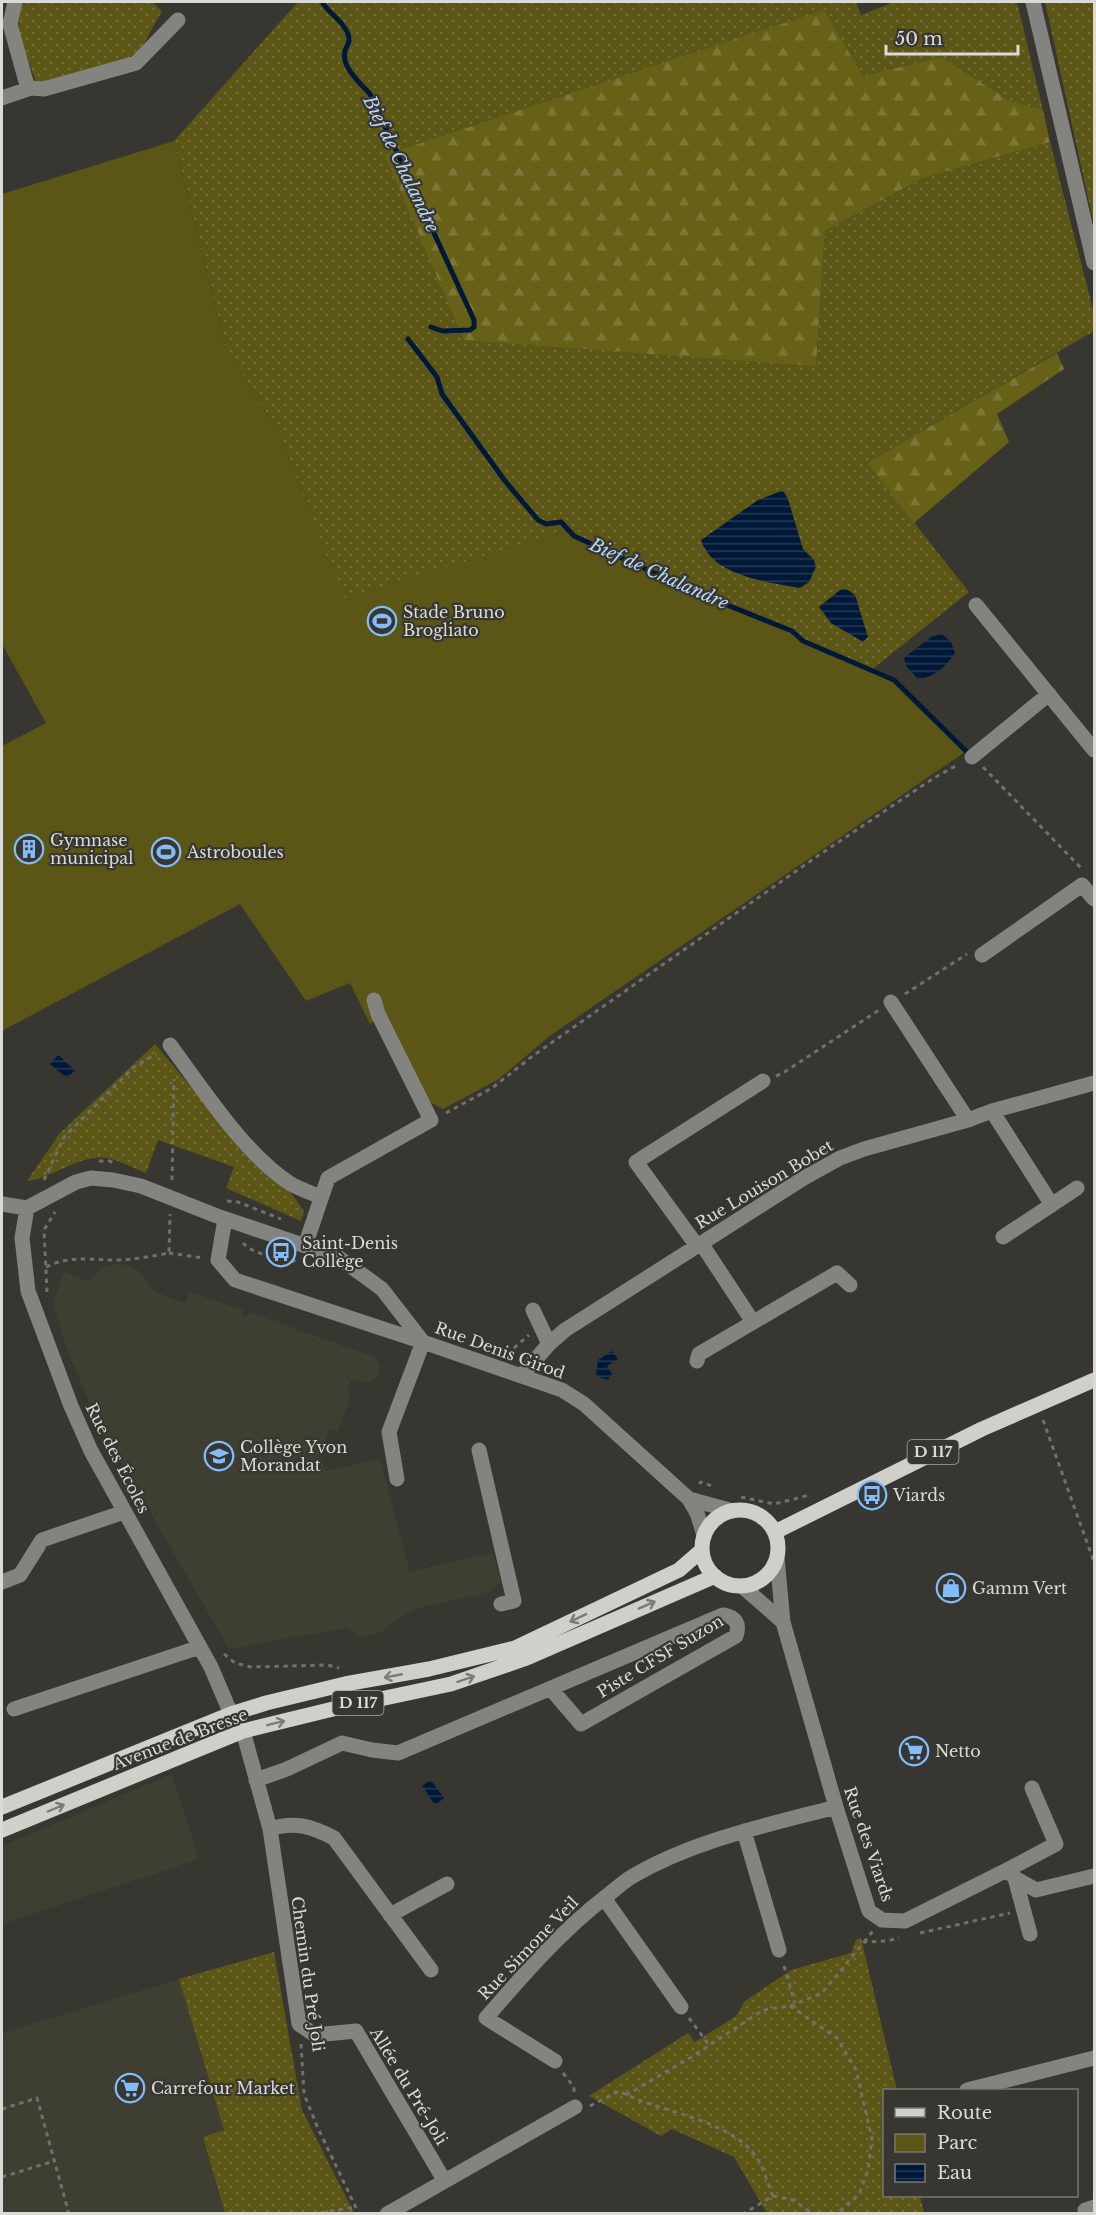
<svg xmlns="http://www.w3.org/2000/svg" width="1096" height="2215" font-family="'Libre Baskerville',serif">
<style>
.built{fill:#3f3e32}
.green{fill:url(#green-dots)}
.forest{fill:url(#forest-firs)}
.pitch{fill:#5b5615}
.water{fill:url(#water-rules)}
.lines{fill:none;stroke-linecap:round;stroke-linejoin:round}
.stream{stroke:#001938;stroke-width:5}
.path{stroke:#71706c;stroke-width:3;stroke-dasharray:4.5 4.5;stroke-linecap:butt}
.minor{stroke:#838380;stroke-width:15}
.major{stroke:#d0cfc9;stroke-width:15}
.oneway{stroke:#7c7b75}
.labels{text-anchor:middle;stroke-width:4.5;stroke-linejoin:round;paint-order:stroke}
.shield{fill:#373631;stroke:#a9a9a5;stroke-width:1.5}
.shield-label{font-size:15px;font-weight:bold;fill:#dadad7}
.poi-label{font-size:16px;fill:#dadad7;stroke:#373631;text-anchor:start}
.street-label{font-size:16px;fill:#dadad7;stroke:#373631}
.water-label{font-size:18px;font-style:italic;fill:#b9d8fa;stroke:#373631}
</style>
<defs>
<pattern id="green-dots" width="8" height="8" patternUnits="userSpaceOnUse" patternTransform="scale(1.5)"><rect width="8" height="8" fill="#5b5615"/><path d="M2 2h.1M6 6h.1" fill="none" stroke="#726e36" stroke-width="1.8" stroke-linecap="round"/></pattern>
<pattern id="forest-firs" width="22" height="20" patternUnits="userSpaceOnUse" patternTransform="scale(1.5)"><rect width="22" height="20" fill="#676117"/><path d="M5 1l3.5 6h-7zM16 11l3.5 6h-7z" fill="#7c7738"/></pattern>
<pattern id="water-rules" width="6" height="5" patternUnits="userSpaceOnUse" patternTransform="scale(1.5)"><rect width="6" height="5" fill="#001938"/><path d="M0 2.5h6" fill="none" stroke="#253a54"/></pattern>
</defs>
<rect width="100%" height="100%" fill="#373631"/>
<path class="built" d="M118 1263 119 1265 129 1266 139 1271 147 1280 153 1291 185 1303 190 1292 243 1310 241 1316 247 1317 249 1312 375 1357 380 1366 378 1377 367 1383 352 1379 347 1393 351 1395 338 1432 329 1429 320 1454 325 1471 380 1459 410 1572 493 1552 501 1583 486 1594 425 1606 401 1616 382 1632 362 1637 346 1628 229 1649 95 1417 65 1345 53 1302 64 1272 88 1281 101 1268Z
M172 1774 199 1859 2 1924V1846Z
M179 1979 224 2130 203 2137 225 2213 2 2214V2033Z"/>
<path class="green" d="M24 2H152L162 11 142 47 132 56 47 83 35 80C29 58 9 22 24 2Z
M298 2H856L861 15 894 2H1017L1043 110 1009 100 941 57 863 76 824 10 816 366 825 231 923 178 1050 142 1094 313V331L867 463 969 592 870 671 568 531 343 599 281 438 225 345 174 141Z
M1045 2H1094V225Z
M155 1044 241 1146 289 1190 304 1211 301 1221 226 1188 234 1167 158 1140 146 1173C135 1169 123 1162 111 1159 84 1151 54 1178 27 1181L60 1133Z
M861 1938 897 2090H884V2196H920L924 2213H767L734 2157 672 2129 661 2136 589 2096 688 2033 695 2042 736 2016 745 2001 791 1970 851 1953 856 1940Z
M274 1952 302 2110 354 2213H225L203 2137 224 2130 179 1979Z"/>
<path class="forest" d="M824 10 863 76 941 57 1009 100 1043 110 1050 142 923 178 825 231 816 366 464 340 385 155Z
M1057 353 1064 369 997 414 1009 442 914 523 867 463Z"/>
<path class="pitch" d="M174 141 225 345 281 438 343 598 568 531 870 671 892 677 965 752 551 1035 499 1079 443 1109 428 1101 385 1015 370 1024 350 983 306 1001 240 904 2 1031V746L46 723 2 644V194Z"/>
<path class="water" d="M781 491 784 492 788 499 803 549 814 560 816 567 809 582 800 588C768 582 712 576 701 540L758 500Z
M846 589 855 595 868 637 863 642 831 623 819 607 840 590Z
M942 634 951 642 955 653C945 667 936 677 918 679L907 667 904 658 931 637Z
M58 1055 75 1070 67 1078 50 1064Z
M612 1351 618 1359 607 1366 612 1374 608 1380 596 1376 598 1360Z
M431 1780 444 1798 435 1805 422 1786Z"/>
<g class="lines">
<path class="stream" d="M322 2C329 14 342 19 348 34 351 42 347 44 345 51 341 67 360 83 370 94L474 320V327L470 330 442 331 431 327
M408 339 437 377 442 394 505 481 538 520 546 524 561 522 574 536 700 594 792 631 803 641 894 680 966 751"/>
<path class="path" d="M983 767 1083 870
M905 994 967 954
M776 1076 783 1073 879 1010
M446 1113 492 1088 534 1055 819 855 934 778 959 764
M99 1161H109L116 1163
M44 1180 64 1137 134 1067 156 1054
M172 1180 174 1079
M227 1201 238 1202 281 1219
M243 1243 248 1248 281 1262 287 1264 296 1260
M169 1253 203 1258
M46 1267C72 1254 94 1261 121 1260 137 1259 153 1256 169 1253L170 1214
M47 1292 44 1230 55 1212
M507 1354 529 1335
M1043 1420 1094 1562
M699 1484 701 1482 715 1487
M741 1497 774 1504 810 1495
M224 1654 235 1663 251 1667 328 1665 339 1668
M920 1933 1010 1913
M864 1942 873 1931
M784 1966 795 2003
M790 2006 837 2038 856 2070 872 2139 868 2170 859 2194 836 2214
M689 2018 709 2045
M301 2044 304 2094 317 2126 359 2214
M563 2073 574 2087V2093
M626 2095 690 2058 763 2010 790 2006 822 1993 864 1942 887 1941 899 1938
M590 2106 619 2091C659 2113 729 2118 756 2157 764 2168 768 2184 773 2196L743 2214
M2 2109 37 2098 69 2214
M2 2177 54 2161
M773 2196 793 2200 813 2214
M312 2214 356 2207"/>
<path class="minor" d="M15 2 10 24 28 89
M1033 2 1094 263
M2 98 31 88 44 89 136 63 178 20
M976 605 1094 750
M972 757 1049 694
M982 955 1082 885 1094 899
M891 1002 968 1120
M170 1045C203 1089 244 1154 291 1184 300 1189 311 1193 321 1197
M992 1111 1052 1205
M2 1204 27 1208
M27 1208 22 1238 28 1291 71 1406 91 1451 211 1667 231 1714 243 1731 270 1829 299 2024 315 2035 356 2031 444 2180
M27 1208 76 1182 91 1178 113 1180 141 1186 217 1216 338 1257 382 1289 423 1342 562 1390 584 1404 689 1499 697 1513 704 1535
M225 1219 218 1260 235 1280 423 1342 389 1432 397 1479
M1003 1237 1077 1188
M701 1243 753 1322
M305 1246 328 1178 431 1120 378 1014 374 1000
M697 1246 636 1162 763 1081
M533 1310 549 1344
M697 1361 699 1354 837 1273 850 1285
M522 1375 549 1344 565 1330 804 1178 840 1158 864 1149 968 1120 992 1111 1094 1083
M479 1450 514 1601 501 1604
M689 1499 733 1511
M777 1558 783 1622 836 1807 869 1911 882 1920 905 1921 1007 1870 1015 1878 1036 1890 1094 1876
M2 1582 20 1575 42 1540 124 1512
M742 1586 783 1622
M14 1709 200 1647
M256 1780 287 1769 342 1743 372 1750 398 1753 723 1615C736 1617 740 1624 736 1636L581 1724 551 1689
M270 1829C294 1821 311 1826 334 1838L431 1970
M744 1831 779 1950
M1007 1870 1056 1844 1032 1788
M1015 1878 1030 1934
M604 1898 681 2007
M390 1915 447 1884
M555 2061 486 2018C524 1974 562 1930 608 1895 616 1889 624 1881 633 1876 695 1840 768 1825 836 1807
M967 2090 1094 2058
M1085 2210 1094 2207
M387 2214 575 2107"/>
<path class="major" d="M702 1548a38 38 0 1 1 76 0a38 38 0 1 1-76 0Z
M775 1532 982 1429 1094 1380
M2 1807 231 1714 266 1703 345 1684 429 1669 515 1648 679 1570 702 1550
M2 1830 243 1731 333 1709 451 1684 524 1659 715 1576"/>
</g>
<defs><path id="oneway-shaft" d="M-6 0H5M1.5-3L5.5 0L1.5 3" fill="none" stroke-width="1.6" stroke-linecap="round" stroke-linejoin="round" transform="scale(1.5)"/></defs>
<g class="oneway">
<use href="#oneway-shaft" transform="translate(647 1605) rotate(-24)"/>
<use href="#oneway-shaft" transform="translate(578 1618) rotate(154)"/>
<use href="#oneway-shaft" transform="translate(393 1676) rotate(169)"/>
<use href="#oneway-shaft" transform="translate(466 1679) rotate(-19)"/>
<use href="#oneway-shaft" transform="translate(276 1723) rotate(-14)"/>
<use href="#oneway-shaft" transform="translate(56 1808) rotate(-23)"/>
</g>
<defs>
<g id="stadium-ring" transform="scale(1.5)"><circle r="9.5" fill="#373631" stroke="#83bcfb" stroke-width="1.5"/><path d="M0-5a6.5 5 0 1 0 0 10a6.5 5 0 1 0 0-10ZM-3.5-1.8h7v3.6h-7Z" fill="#83bcfb"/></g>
<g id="building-ring" transform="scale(1.5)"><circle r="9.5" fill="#373631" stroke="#83bcfb" stroke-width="1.5"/><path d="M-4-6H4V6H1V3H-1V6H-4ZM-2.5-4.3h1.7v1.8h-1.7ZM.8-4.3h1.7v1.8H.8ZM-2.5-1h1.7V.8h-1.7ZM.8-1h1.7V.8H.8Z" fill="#83bcfb"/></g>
<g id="bus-ring" transform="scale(1.5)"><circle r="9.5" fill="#373631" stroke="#83bcfb" stroke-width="1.5"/><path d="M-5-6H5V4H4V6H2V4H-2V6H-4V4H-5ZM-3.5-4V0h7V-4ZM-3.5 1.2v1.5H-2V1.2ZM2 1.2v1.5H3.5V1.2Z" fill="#83bcfb"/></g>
<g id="school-ring" transform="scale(1.5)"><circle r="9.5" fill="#373631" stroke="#83bcfb" stroke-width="1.5"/><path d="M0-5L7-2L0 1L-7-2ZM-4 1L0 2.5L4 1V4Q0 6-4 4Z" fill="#83bcfb"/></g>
<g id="shop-ring" transform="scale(1.5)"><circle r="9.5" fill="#373631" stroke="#83bcfb" stroke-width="1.5"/><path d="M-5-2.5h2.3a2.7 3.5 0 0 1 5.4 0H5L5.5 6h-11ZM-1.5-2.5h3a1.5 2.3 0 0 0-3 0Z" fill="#83bcfb"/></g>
<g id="supermarket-ring" transform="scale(1.5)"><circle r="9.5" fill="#373631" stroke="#83bcfb" stroke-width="1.5"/><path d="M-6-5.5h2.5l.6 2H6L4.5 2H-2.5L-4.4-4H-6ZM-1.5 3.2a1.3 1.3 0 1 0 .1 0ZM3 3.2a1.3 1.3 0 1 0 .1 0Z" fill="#83bcfb"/></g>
</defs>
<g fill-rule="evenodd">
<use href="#stadium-ring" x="382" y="621"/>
<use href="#building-ring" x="29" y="849"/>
<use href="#stadium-ring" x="166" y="852"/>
<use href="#bus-ring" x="281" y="1252"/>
<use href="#school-ring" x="219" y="1456"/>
<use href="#bus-ring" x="872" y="1495"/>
<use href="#shop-ring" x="951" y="1588"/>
<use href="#supermarket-ring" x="914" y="1751"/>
<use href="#supermarket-ring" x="130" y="2088"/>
</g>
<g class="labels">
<g class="shield">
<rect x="907.5" y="1440" width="51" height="24" rx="4.5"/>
<rect x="332.5" y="1691" width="51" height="24" rx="4.5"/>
</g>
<g class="shield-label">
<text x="933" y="1457">D 117</text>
<text x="358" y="1708">D 117</text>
</g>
<g class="poi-label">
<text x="403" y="618">Stade Bruno<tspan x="403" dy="18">Brogliato</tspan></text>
<text x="50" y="846">Gymnase<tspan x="50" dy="18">municipal</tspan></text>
<text x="187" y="858">Astroboules</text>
<text x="302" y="1249">Saint-Denis<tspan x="302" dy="18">Collège</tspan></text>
<text x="240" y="1453">Collège Yvon<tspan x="240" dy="18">Morandat</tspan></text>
<text x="893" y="1501">Viards</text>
<text x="972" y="1594">Gamm Vert</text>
<text x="935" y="1757">Netto</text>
<text x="151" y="2094">Carrefour Market</text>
</g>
<g class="street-label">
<text transform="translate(764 1184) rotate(-31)" y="6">Rue Louison Bobet</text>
<text transform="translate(500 1350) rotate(20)" y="6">Rue Denis Girod</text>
<text transform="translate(118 1458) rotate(63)" y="6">Rue des Écoles</text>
<text transform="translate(660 1656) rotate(-31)" y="6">Piste CFSF Suzon</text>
<text transform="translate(180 1739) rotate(-21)" y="6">Avenue de Bresse</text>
<text transform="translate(869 1844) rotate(71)" y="6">Rue des Viards</text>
<text transform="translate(528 1948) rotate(-46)" y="6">Rue Simone Veil</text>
<text transform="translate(308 1974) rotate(82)" y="6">Chemin du Pré Joli</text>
<text transform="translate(409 2086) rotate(59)" y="6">Allée du Pré-Joli</text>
</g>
<g class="water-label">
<text transform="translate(401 164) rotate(64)" y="6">Bief de Chalandre</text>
<text transform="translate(659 574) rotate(24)" y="6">Bief de Chalandre</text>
</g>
</g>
<rect width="1096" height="2215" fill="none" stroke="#dadad7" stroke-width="6"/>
<rect x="883" y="2089" width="195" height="108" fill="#373631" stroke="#787873" stroke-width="1.5"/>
<rect x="895" y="2108" width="30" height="9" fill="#d0cfc9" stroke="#787873" stroke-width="1.5"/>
<text x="937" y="2119" font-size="18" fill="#dadad7">Route</text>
<rect x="895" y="2134" width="30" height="18" fill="#5b5615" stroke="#787873" stroke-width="1.5"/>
<text x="937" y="2149" font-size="18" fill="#dadad7">Parc</text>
<rect x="895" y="2164" width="30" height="18" fill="url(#water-rules)" stroke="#787873" stroke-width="1.5"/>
<text x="937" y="2179" font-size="18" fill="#dadad7">Eau</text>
<path d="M886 45v9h132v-9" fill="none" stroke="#dadad7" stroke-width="3"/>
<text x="895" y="45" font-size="18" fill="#dadad7" stroke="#373631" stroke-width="4.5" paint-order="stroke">50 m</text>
</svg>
